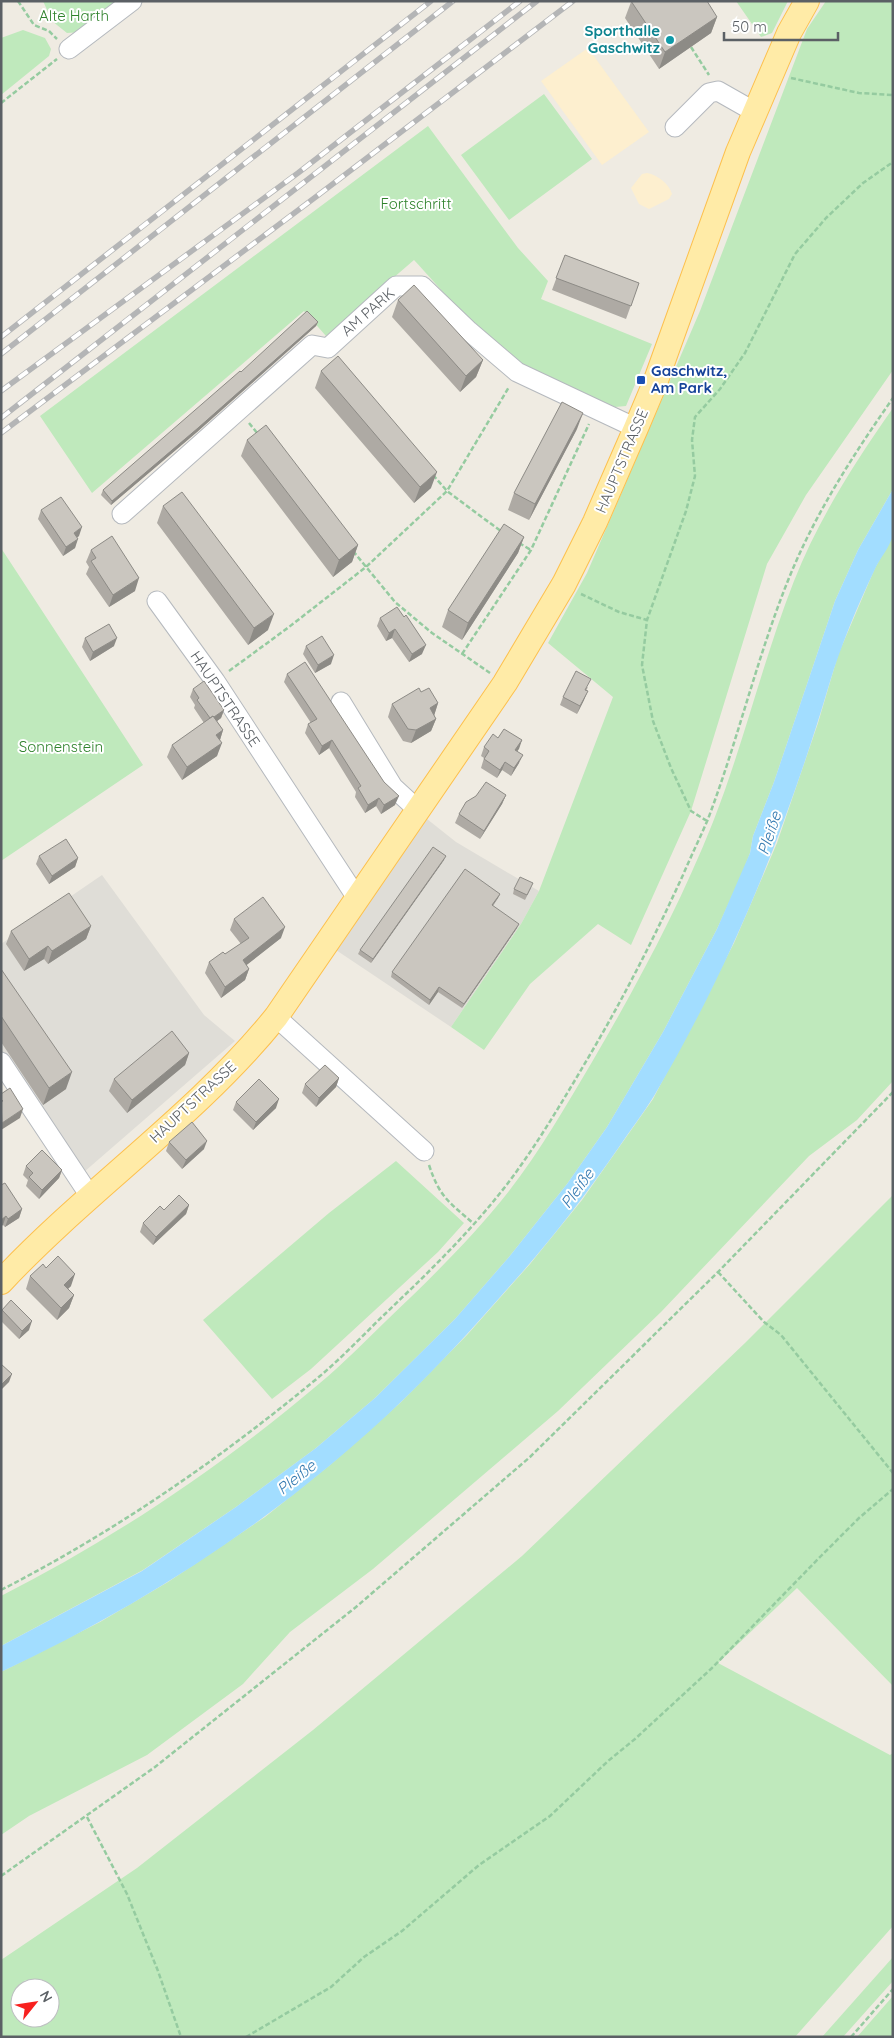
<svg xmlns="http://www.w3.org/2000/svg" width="894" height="2038" font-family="Quicksand,sans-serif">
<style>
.industrial{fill:#dfddd7}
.green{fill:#bfe9bc;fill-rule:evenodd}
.sand{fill:#fdefcf}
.water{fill:#a2ddff}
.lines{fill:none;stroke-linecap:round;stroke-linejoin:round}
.minor-casing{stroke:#b5b9be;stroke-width:21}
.major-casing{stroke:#fdc04d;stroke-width:26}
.path{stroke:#95cba0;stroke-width:2.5;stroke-dasharray:5 2.5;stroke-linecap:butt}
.minor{stroke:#fff;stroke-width:19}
.major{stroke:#ffeba7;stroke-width:24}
.rail-casing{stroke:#b4b5b6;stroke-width:5.5}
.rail{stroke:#fff;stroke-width:4;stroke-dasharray:11;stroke-linecap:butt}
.wall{fill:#aeaaa4}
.shaded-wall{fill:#8d8b86}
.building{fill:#cac6bf;stroke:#8d8b86}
.culture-dot{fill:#0f9aa8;stroke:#fff;stroke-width:2}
.transit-dot{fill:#1a4fb4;stroke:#fff;stroke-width:2}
.labels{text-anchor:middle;stroke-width:4;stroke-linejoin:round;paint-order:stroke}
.park-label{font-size:15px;fill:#2f822c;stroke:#fff}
.culture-label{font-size:15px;font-weight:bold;fill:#0d838f;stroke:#fff;text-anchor:end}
.street-label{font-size:15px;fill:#5b6065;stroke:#fff}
.transit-label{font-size:15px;font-weight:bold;fill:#164399;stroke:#fff;text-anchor:start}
.water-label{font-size:16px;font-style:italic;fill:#347ab1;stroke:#fff}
</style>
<rect width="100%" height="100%" fill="#efebe2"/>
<path class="industrial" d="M427 819 456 842 539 891 521 924 451 1027 336 950Z
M102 875 204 1015 235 1041 84 1172 1 1052V944Z"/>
<path class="green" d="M43 1H123L83 32 67 33 52 21Z
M736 1H788L772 33 761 37Z
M826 1H893V370L806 495 767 564 691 811 631 945 598 924 530 984 484 1050 451 1027 521 924 539 891 613 697 548 643 587 573 700 311 807 29Z
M23 30 45 38 51 49 49 56 1 95V38Z
M544 94 592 159 509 220 461 155Z
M428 126 518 248 548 281 541 299 652 344 626 406 615 407C579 391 540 378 508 354 472 328 444 292 414 260L326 336 304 311 92 493 40 416Z
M893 408V489L858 550 835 601 774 782 753 836 750 853 742 874 717 929 663 1032 607 1127 567 1184 509 1257 455 1319 375 1398 316 1448 236 1507 143 1570 1 1646V1596C115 1538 222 1466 320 1383 344 1363 365 1341 387 1320 430 1279 472 1238 509 1191 540 1151 566 1106 592 1062 637 985 680 905 713 822 744 743 763 660 794 581 818 520 855 462 893 408Z
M893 535V1081L857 1120 809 1156 661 1312 558 1411 373 1569 290 1632 243 1684 147 1755 29 1816 1 1835V1672L100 1622 168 1582 265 1517 330 1465 400 1403 467 1335 530 1264 582 1200 653 1099 734 943 777 843 818 723 838 655 875 568Z
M1 548 143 765 1 861Z
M396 1161 464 1223 438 1252 311 1369 272 1399 203 1320 329 1213Z
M893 1195V1686L797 1588 718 1663 890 1755 893 1753V1926L795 2037H1V1960L137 1868 313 1730 522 1556 745 1343ZM20 1988H50V2018H20Z
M893 1957V1981L843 2037H822Z
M893 1996V2037H857Z"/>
<path class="sand" d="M588 48 649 132 602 165 541 81Z
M647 173C658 175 669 184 672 194L669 199 649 209 639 204 631 188 642 174Z"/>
<path class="water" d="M893 489C893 502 894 523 893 535 890 547 880 558 875 569 857 607 841 645 829 685 786 830 731 965 654 1096 643 1114 630 1130 619 1147 585 1196 549 1243 509 1287 475 1326 440 1364 403 1400 286 1513 148 1603 1 1672V1646L142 1571 236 1507 316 1448 375 1398 455 1319 509 1257 567 1184 607 1127 663 1032 717 929 750 853 753 836 774 782 835 601 858 550Z"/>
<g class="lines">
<g class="minor-casing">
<path id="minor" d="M69 49 132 1
M675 127 709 93 718 91 755 112
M122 514 312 345 328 348 396 286H422L469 331 517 372 636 428
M157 601 215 681 357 898
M341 702 393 787 418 810
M276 1017 424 1151
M1 1062 90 1196"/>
</g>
<g class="major-casing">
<path id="major" d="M1 1282C88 1189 196 1116 276 1017L505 683 564 584 595 522 636 428 655 383 738 152 789 33 807 1"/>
</g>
<path class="path" d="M18 1 34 25 49 31 57 39
M691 47 709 75
M791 78 859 93 893 95
M1 103 57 59
M249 423 258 434
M433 475 447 491 502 532
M519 543 531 550
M353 551 395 602 432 633 490 673
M581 594 619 612 647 620
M462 654 531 550 589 424
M229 671 289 627 366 567 447 491 509 387
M707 821 691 811 671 768 653 721 642 665 647 620 686 511 695 476 692 440 695 417 720 389 745 353 795 254 826 218 863 183 893 162
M429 1165C440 1198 449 1202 474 1224
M718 1272 764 1322 781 1335 893 1473
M1 1590C114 1532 217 1461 314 1381 340 1360 363 1335 387 1312 430 1271 472 1230 508 1183 539 1142 565 1097 591 1053 625 995 655 936 683 875 691 856 700 838 708 819 738 740 757 657 789 578 815 514 853 455 893 398
M87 1817 127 1894 158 1971 181 2037
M1 1876 155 1767 356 1607 530 1457 718 1272 893 1092
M246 2037 331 1987 364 1957 402 1931 479 1865 550 1816 608 1761 635 1739 712 1668 821 1556 859 1518 893 1489
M851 2037 893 1989"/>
<use href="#minor" class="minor"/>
<use href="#major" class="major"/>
<g class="rail-casing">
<path id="rail" d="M1 337 431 1
M1 354 453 1
M1 391 298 173 520 1
M1 418 537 1
M1 433 317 196 573 1"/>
</g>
<use href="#rail" class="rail"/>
</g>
<path class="wall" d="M631 2 717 17 711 33 659 69 625 18Z
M565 255 639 283 626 319 552 290Z
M398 300 483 360 476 377 460 392 392 317Z
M318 322 316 326 197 432 111 505 101 495 103 490 241 372Z
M321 371 431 488 414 503 315 388Z
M577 429 529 520 508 510 514 493Z
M247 440 358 545 352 562 333 577 241 456Z
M163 506 268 630 248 645 157 523Z
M41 510 79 536 77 537 75 548 63 556 38 519Z
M524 537 518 553 462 640 442 627 448 610Z
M91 550 135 591 109 607 86 574 89 567 86 562Z
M404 617 422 654 409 662 392 638 386 641 377 626 380 618Z
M85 638 114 646 90 661 82 647Z
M306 646 331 664 315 673 303 654Z
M287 674 395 805 381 814 376 806 365 813 355 797 356 792 329 748 319 755 305 733 308 724 311 723 284 682Z
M588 687 586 691 584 700 577 714 560 705 563 697Z
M193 689 224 710 221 718 217 721 223 730 220 740 217 756 182 780 167 757 172 745 204 723 194 708 195 705 190 697Z
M421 692 438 703 434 715 436 719 431 731 411 743 403 741 388 717 392 704Z
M498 738 522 740 517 751 519 763 511 776 502 770 497 778 481 768 484 758 481 756 484 747Z
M506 795 502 804 480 839 455 823 459 814Z
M39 856 78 858 75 867 49 884 36 864Z
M444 860 371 963 358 954 360 950Z
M531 888 525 900 513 894 514 889Z
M500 894 498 898 493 906 517 928 462 1008 438 992 429 1005 391 977 392 972Z
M234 919 281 938 246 965 249 969 245 980 221 998 205 973 209 962 225 954 241 944 230 930Z
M91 926 86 939 48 964 44 959 24 971 6 944 11 931Z
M1 969 66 1089 43 1105 1 1042Z
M189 1053 185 1065 127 1113 109 1091 114 1079Z
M339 1078 336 1087 316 1107 302 1093 305 1084Z
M236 1102 276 1108 253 1130 233 1110Z
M169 1142 204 1149 182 1169 166 1151Z
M26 1166 62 1170 59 1178 39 1199 26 1186 28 1180 23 1175Z
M1 1185 22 1209 19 1218 5 1227 3 1225 1 1226Z
M189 1205 186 1214 153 1245 140 1232 143 1223 164 1210Z
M46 1268 71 1286 68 1289 74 1295 69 1308 57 1320 26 1289 30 1276Z
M2 1310 29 1330 19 1339 1 1321Z"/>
<path class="shaded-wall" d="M717 17 711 33 659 69 665 52Z
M318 322 316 326 197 432 111 505 112 501Z
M483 360 476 377 460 392 466 376Z
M583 413 577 429 529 520 535 504Z
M437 472 431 488 414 503 420 487Z
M82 527 79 536 71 542 74 533Z
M524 537 518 553 462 640 468 623Z
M78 539 75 548 63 556 66 547Z
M358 545 352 562 333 577 339 560Z
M139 578 135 591 109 607 113 595Z
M274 614 268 630 248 645 254 628Z
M395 629 392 638 386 641 389 633Z
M117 638 114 646 90 661 93 652Z
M426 645 422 654 409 662 412 654Z
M334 655 331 664 315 673 318 665Z
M588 691 584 700 577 714 580 706Z
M438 703 434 716 430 708Z
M224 710 221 718 208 728 211 719Z
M436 719 431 731 411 743 416 730Z
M223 730 219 743 216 735Z
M332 740 329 748 319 755 322 746Z
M522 740 519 749 512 758 515 750Z
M222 743 217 756 182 780 187 767Z
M523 755 519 763 511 776 514 768Z
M505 762 502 770 497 778 500 770Z
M506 795 502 804 480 839 484 831Z
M399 796 395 805 381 814 384 805Z
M379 798 376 806 365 813 368 805Z
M446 856 444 860 371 963 373 959Z
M78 858 75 867 49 884 52 876Z
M500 894 498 898 490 909 492 905Z
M519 924 517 928 462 1008 464 1004Z
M91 926 86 939 48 964 52 951Z
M285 927 281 938 239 971 243 960Z
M48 946 44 959 24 971 29 959Z
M249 969 245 980 221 998 225 987Z
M439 987 438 992 429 1005 430 1000Z
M189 1053 185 1065 127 1113 132 1100Z
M72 1072 66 1089 43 1105 49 1088Z
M339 1078 336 1087 316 1107 319 1098Z
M279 1099 276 1108 253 1130 256 1122Z
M23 1109 20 1118 1 1130 2 1123Z
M207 1141 204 1149 182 1169 186 1160Z
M62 1170 59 1178 39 1199 42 1190Z
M189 1205 186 1214 153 1245 156 1237Z
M22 1209 19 1218 5 1227 8 1219Z
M6 1216 3 1225 1 1226V1220Z
M75 1274 71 1286 59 1297 64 1285Z
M74 1295 69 1308 57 1320 61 1308Z
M32 1321 29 1330 19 1339 22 1331Z
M12 1374 9 1382 1 1390V1385Z"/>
<path class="building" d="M631 1H707L717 17 665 52Z
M565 255 639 283 631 306 556 278Z
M414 285 483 360 466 376 398 300Z
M307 311 318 322 198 428 112 501 103 490 240 371 241 372Z
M338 356 437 472 420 487 321 371Z
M562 402 583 413 535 504 514 493Z
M266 425 358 545 339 560 247 440Z
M182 492 274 614 254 628 163 506Z
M61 497 82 527 74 533 78 539 66 547 41 510Z
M504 524 524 537 468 623 448 610Z
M112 536 139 578 113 595 91 561 96 558 91 550Z
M397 607 404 617 406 615 426 645 412 654 395 629 389 633 380 618Z
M109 624 117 638 93 652 85 638Z
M322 636 334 655 318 665 306 646Z
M305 662 384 782 399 796 384 805 379 798 368 805 358 788 361 786 332 740 322 746 308 724 317 719 287 674Z
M576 671 591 679 585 690 588 691 580 706 563 697Z
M204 681 224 710 214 717 213 716 210 718 197 700 199 698 193 689Z
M419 688 421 692 429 688 438 703 430 708 436 719 416 730 408 729 392 704Z
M213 716 223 730 216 735 222 743 187 767 172 745Z
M504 729 522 740 515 750 523 755 514 768 505 762 500 770 484 759 489 751 484 747 493 734 498 738Z
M486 782 506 795 484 831 459 814 466 802 476 796Z
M66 839 78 858 52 876 39 856Z
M433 847 446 856 373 959 360 950Z
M465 869 500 894 492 905 519 924 464 1004 439 987 430 1000 392 972Z
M520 877 533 883 527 895 514 889Z
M69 893 91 926 52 951 48 946 29 959 11 931Z
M263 897 285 927 243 960 249 969 225 987 209 962 223 952 225 954 249 938 234 919Z
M1 969 72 1072 49 1088 1 1016Z
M172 1031 189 1053 132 1100 114 1079Z
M325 1065 339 1078 319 1098 305 1084Z
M259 1079 279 1099 256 1122 236 1102Z
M10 1088 23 1109 2 1123 1 1102 3 1101 1 1099V1094Z
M192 1122 207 1141 186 1160 169 1142Z
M42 1150 62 1170 42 1190 29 1177 33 1173 26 1166Z
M5 1183 22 1209 8 1219 6 1216 1 1220V1185Z
M179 1195 189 1205 156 1237 143 1223 160 1206 164 1210Z
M58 1256 75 1274 64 1285 74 1295 61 1308 30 1276 43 1264 46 1268Z
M11 1300 32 1321 22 1331 2 1310Z
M1 1364 12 1374 1 1385Z"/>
<circle class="culture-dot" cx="670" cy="40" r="5"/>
<rect class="transit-dot" x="636" y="375" width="10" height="10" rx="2.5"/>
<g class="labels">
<g class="park-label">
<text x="74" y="21">Alte Harth</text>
<text x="416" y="209">Fortschritt</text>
<text x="61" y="752">Sonnenstein</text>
</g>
<g class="culture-label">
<text x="660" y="36">Sporthalle<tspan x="660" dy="17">Gaschwitz</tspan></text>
</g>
<g class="street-label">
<text transform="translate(368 312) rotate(-41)" y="5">AM PARK</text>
<text transform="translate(622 461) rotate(-67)" y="5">HAUPTSTRASSE</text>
<text transform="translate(225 699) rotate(56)" y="5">HAUPTSTRASSE</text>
<text transform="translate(193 1102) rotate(-43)" y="5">HAUPTSTRASSE</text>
</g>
<g class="transit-label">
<text x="651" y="376">Gaschwitz,<tspan x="651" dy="17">Am Park</tspan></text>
</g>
<g class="water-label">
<text transform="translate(769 833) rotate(-72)" y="6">Pleiße</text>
<text transform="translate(577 1188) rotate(-54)" y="6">Pleiße</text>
<text transform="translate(296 1477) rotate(-39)" y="6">Pleiße</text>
</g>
</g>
<rect width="894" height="2038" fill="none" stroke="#5b6065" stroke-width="5"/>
<g transform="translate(35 2003) rotate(60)"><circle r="24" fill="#ffffff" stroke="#bdbfc1"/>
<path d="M0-4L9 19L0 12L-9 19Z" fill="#f8211f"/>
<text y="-8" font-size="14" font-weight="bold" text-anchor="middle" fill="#5b6065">N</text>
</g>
<path d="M724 32v8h114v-8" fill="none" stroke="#5b6065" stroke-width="2.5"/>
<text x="732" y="32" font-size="15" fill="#5b6065" stroke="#ffffff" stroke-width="4" paint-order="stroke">50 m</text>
</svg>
